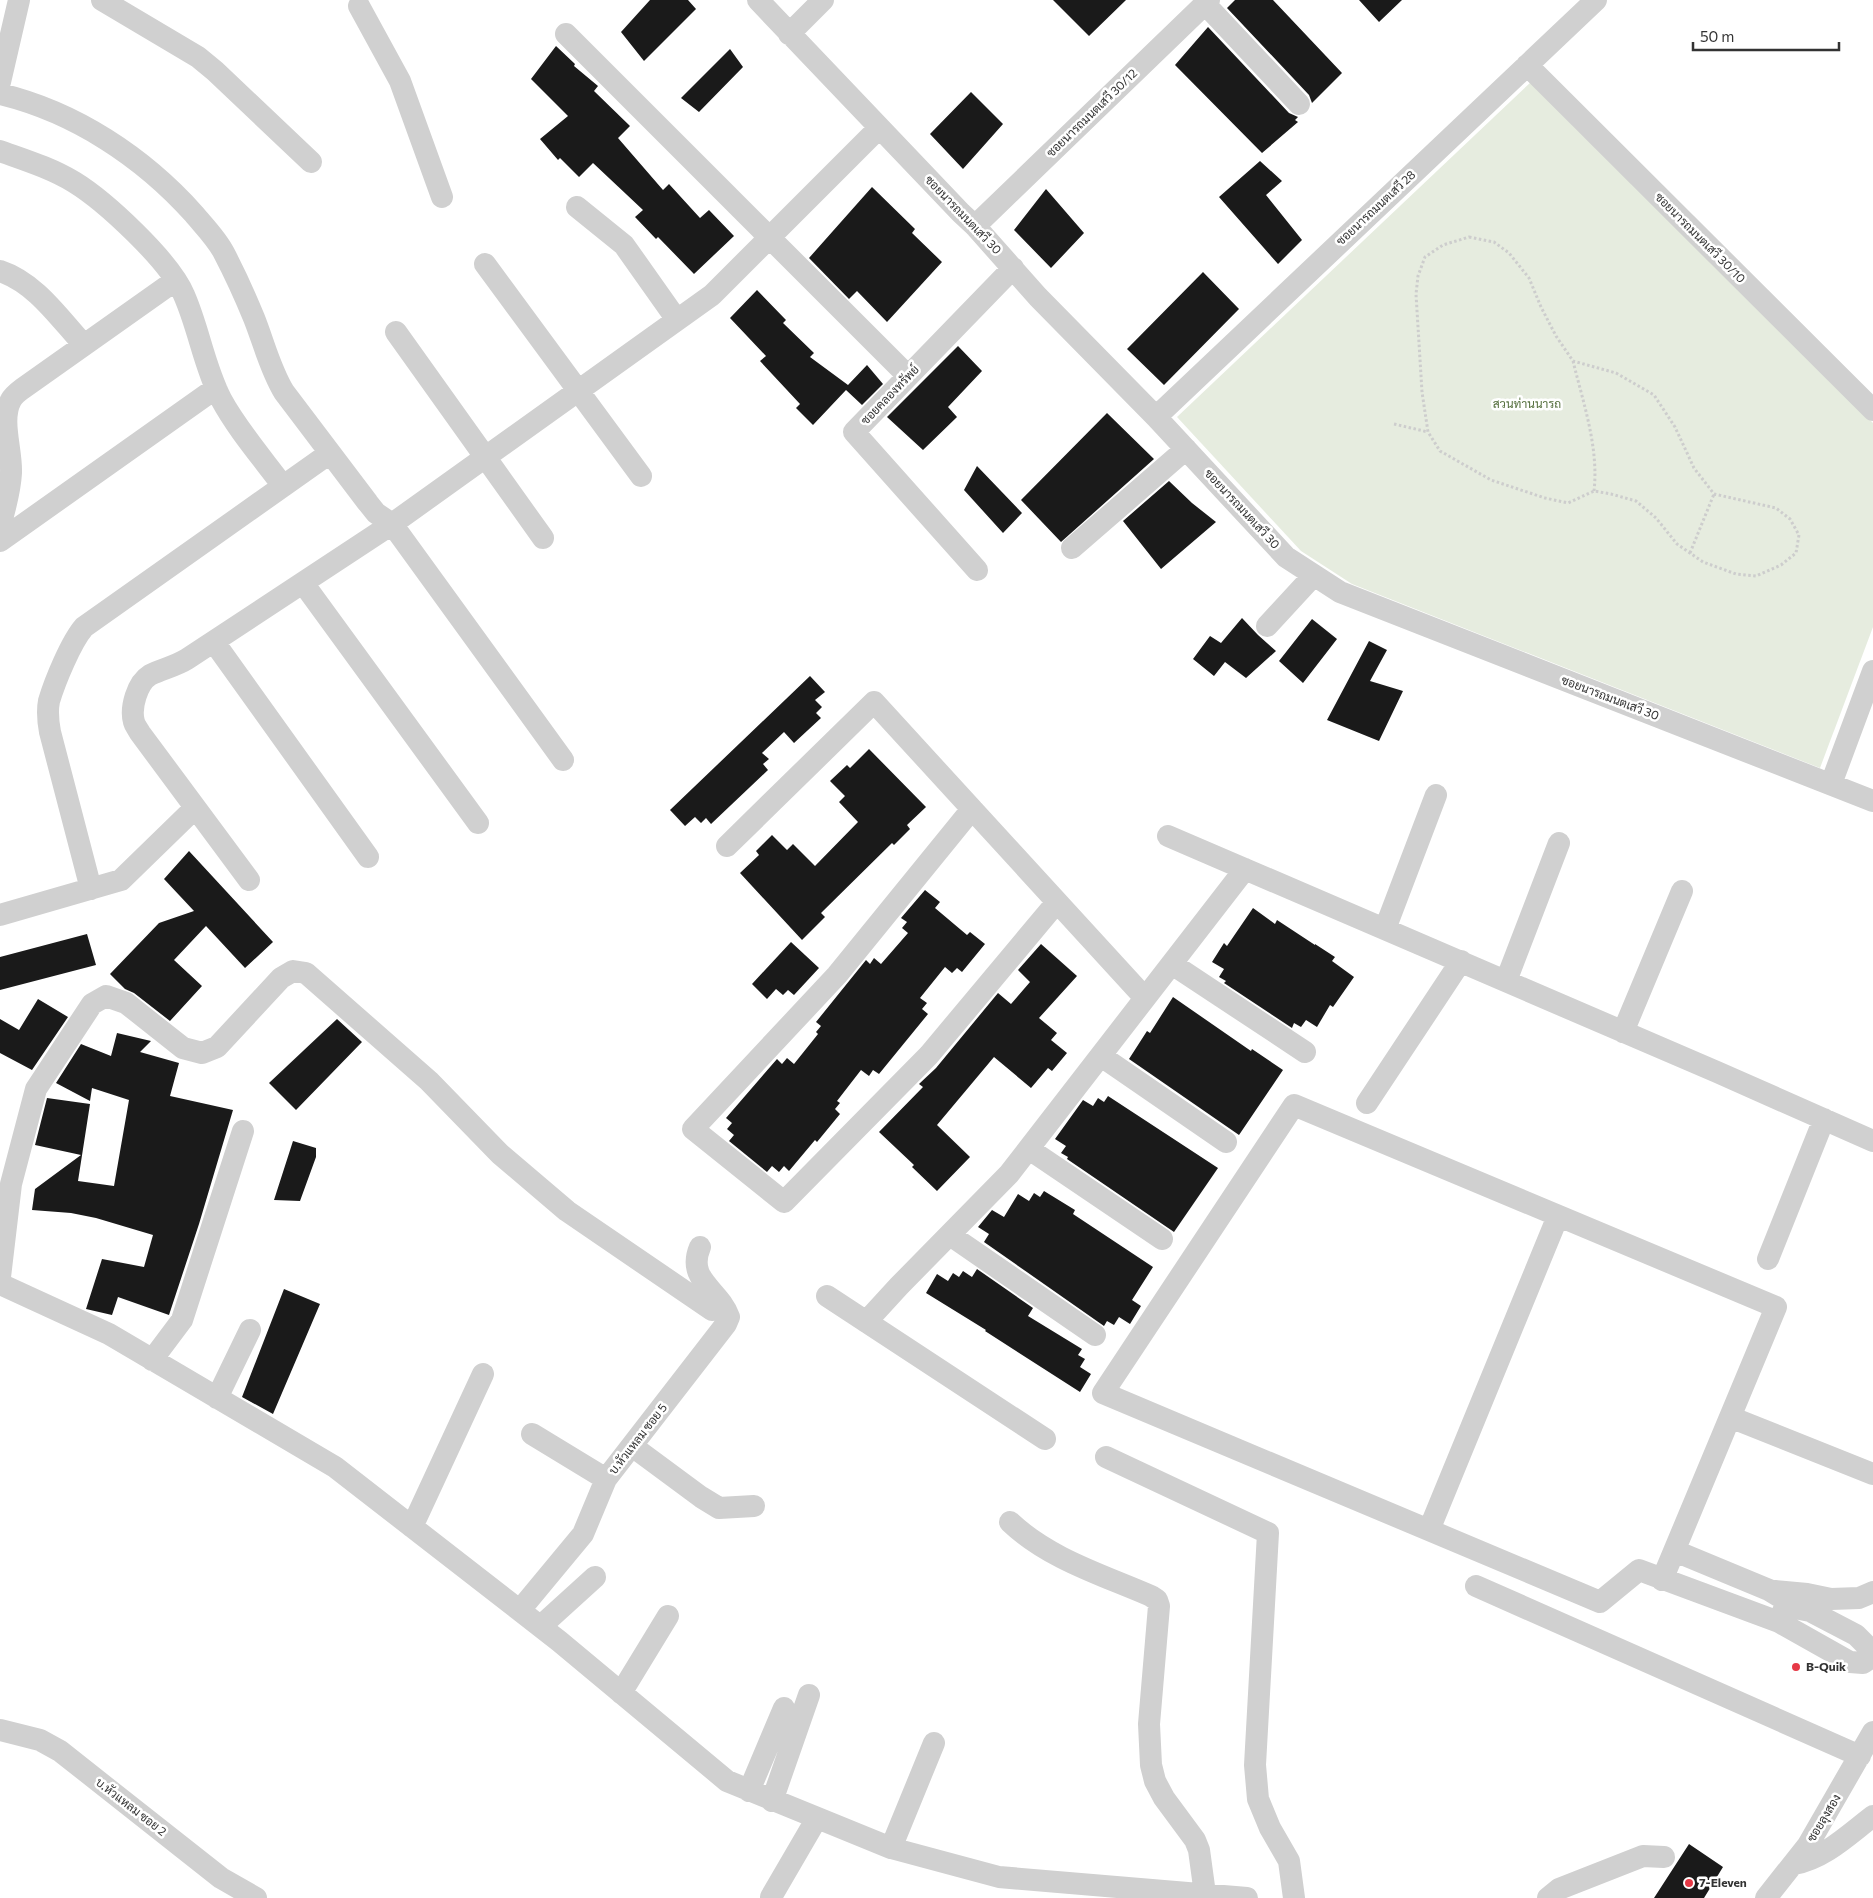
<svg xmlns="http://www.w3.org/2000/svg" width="1873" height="1898" font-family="Commissioner,Sarabun,sans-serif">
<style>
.green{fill:#e6ecdf}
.building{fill:#1a1a1a}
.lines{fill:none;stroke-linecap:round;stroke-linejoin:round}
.path{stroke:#cdcdcd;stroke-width:3;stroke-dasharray:2.5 2.5;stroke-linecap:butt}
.minor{stroke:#d0d0d0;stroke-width:22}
.poi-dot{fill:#e63946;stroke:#fff;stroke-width:2}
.labels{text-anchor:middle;stroke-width:5;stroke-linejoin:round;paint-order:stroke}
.street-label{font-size:12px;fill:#333;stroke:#fff}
.park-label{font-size:12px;fill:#56703f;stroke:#fff}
.poi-label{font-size:12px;font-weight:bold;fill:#333;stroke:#fff;text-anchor:start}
</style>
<rect width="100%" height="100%" fill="#fff"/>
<path class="green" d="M1531 82 1873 423V627L1820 768 1352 584 1301 551 1177 417Z"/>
<path class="building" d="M650 0H688L696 9 644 61 621 32Z
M1053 0H1126L1089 36Z
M1235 0H1273L1342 73 1312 103 1309 95 1227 8Z
M1359 0H1402L1379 22Z
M1208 27 1289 113 1298 117 1295 120 1298 122 1262 153 1175 65Z
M556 46 575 64 574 66 598 86 594 91 630 126 618 138 663 190 669 184 700 218 709 210 734 236 694 274 658 237 656 239 635 217 643 210 593 163 579 177 560 158 558 160 540 139 568 116 531 79Z
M730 49 743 67 699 112 681 98Z
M971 92 1003 124 963 169 930 134Z
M1260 161 1282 181 1266 195 1302 240 1278 264 1219 197Z
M872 187 915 229 912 233 942 262 887 322 857 291 849 299 809 258Z
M1046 189 1084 233 1051 268 1014 230Z
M1203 272 1239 309 1164 385 1127 349Z
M757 290 786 320 783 323 814 353 810 357 848 385 867 365 883 384 862 405 846 390 813 425 796 408 800 404 760 361 766 356 730 318Z
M958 346 982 371 948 407 957 417 923 450 887 417Z
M1107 413 1154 459 1061 542 1021 500Z
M977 466 1022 513 1003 533 964 490Z
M1169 481 1192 503 1216 522 1161 569 1123 521Z
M1242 618 1258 635 1276 651 1246 678 1225 662 1214 676 1193 659 1210 636 1221 643Z
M1312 619 1337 639 1303 683 1279 661Z
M1369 641 1387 650 1370 681 1403 691 1379 741 1327 720Z
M810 676 825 692 815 700 822 707 816 713 821 718 794 743 784 732 762 753 769 759 763 764 768 770 711 824 706 818 701 823 695 817 685 826 670 810Z
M869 749 926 807 907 825 910 829 894 845 892 843 821 913 825 917 802 940 740 873 759 855 756 851 772 835 787 850 793 844 815 866 858 822 839 802 845 796 830 781 847 765 850 768Z
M189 851 273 942 245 968 206 926 174 960 202 986 170 1021 134 993 125 989 110 974 159 923 194 911 164 879Z
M925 890 940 902 935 908 967 935 970 932 985 944 962 972 957 968 952 973 945 967 920 998 927 1003 922 1009 928 1014 879 1074 873 1070 869 1076 861 1070 837 1101 840 1103 835 1109 840 1114 817 1142 815 1140 789 1171 784 1166 779 1172 772 1166 767 1172 729 1141 734 1135 727 1129 732 1123 726 1118 777 1059 782 1064 787 1058 794 1064 818 1034 816 1032 821 1026 816 1022 866 960 870 964 874 958 881 964 908 933 902 928 907 922 901 918Z
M1253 908 1275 924 1277 920 1315 945V944L1335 957 1332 961 1354 977 1333 1007 1330 1005 1317 1027 1306 1020 1301 1027 1294 1023 1292 1028 1224 983 1226 981 1219 977 1224 969 1212 962 1224 943 1227 946Z
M87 934 96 965 0 990V957Z
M791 942 819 968 794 995 788 990 783 995 776 989 767 999 752 984Z
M1041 944 1077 976 1039 1018 1057 1033 1051 1040 1067 1053 1052 1071 1048 1068 1031 1088 994 1057 937 1125 970 1157 937 1191 912 1167 914 1165 879 1132 923 1087 919 1084 936 1068 998 993 1011 1004 1030 982 1018 970Z
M1173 997 1251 1051 1252 1049 1283 1070 1239 1135 1129 1059 1147 1031 1150 1033Z
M38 999 68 1017 32 1070 0 1053V1019L19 1030Z
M337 1019 362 1042 296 1110 269 1083Z
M117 1033 151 1041 140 1052 179 1063 170 1096 233 1110 199 1224 169 1315 118 1297 112 1315 86 1309 102 1259 144 1267 153 1235 96 1218 71 1213 32 1210 35 1189 81 1155 35 1145 47 1098 90 1104 78 1181 114 1186 129 1100 92 1088 90 1101 56 1083 81 1044 111 1056Z
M1108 1096 1218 1168 1174 1232 1067 1159 1068 1157 1061 1153 1066 1146 1055 1139 1083 1100 1093 1106 1098 1098 1104 1102Z
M293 1141 316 1148V1157L300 1201 274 1200Z
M1044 1191 1075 1210 1073 1214 1153 1267 1132 1300 1141 1306 1130 1324 1119 1317 1114 1325 1107 1321 1104 1326 984 1242 989 1234 978 1227 992 1210 1004 1217 1018 1194 1029 1201 1034 1193 1040 1197Z
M977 1269 1033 1308 1028 1316 1082 1349 1078 1355 1085 1359 1080 1367 1091 1374 1080 1392 985 1331 986 1330 926 1293 937 1274 948 1281 953 1273 959 1277 963 1271 972 1277Z
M284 1289 320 1304 273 1414 242 1397Z
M1689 1844 1723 1867 1704 1898H1654Z"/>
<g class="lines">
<path class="path" d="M1469 237 1494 242 1509 253 1529 278 1541 307 1556 336 1573 361 1616 373 1654 395 1675 427 1694 468 1714 494 1776 508 1790 519 1799 535 1796 553 1781 565 1756 576 1736 574 1703 562 1677 544 1656 518 1636 501 1611 494 1594 491 1568 503 1545 498 1491 480 1440 451 1428 432 1422 392 1416 294 1418 276 1425 257 1443 245Z
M1573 361C1583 402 1599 448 1594 491
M1394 424 1428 432
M1690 553 1714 494"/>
<path class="minor" d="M102 0 198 57 215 71 311 162
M758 0 961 213 975 226 1038 297 1156 417 1286 557 1340 592 1873 801
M1205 4 1299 104
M359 6 400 81 442 197
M566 34 908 376
M789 34 823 0
M1527 65 1873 410
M0 82 19 0
M0 94C75 112 143 157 194 214 204 226 217 239 224 253 235 274 245 296 254 318 264 343 270 369 284 392L368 503 376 513 392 524 563 760
M0 151C25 160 51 168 74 182 105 201 170 261 184 295 199 329 204 366 221 399 237 429 263 459 283 486
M577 207 624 245 677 320
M975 226 1209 0
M485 264 641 476
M0 271C36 283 59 318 84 345
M396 332 543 538
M1156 417 1596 0
M0 526C5 509 10 491 11 473 12 450 0 420 11 400 13 396 18 392 22 389L176 280
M0 541 216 388
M1072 548 1186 449
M977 570 854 432 1013 268
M303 583 478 823
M1267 626 1314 575
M214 642 368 857
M1831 784 1873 671
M972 809 837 975 693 1129 784 1202 929 1055 1057 902
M1168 836 1717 1072 1873 1141
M727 846 874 702 1145 998
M249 880 140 733C138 729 135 726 134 722 130 708 137 683 150 675 162 669 176 666 187 659L392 524 712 295 879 128
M91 889 50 732C48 721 47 711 49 701 55 681 71 642 84 627L330 453
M0 915 121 880 195 808
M1385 929 1436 795
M1172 964 1305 1052
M1506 981 1559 843
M1623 1032 1682 891
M1101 1056 1226 1142
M1367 1103 1461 961
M1029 1149 1162 1239
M950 1235 1095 1335
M1768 1259 1824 1119
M0 1277 11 1184 36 1089 92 1004 106 996 126 1003 183 1048 202 1053 217 1047 281 978 293 971 306 973 429 1081 500 1154 567 1211 712 1310
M0 1284 109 1334 335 1467 559 1641 727 1781 891 1848 999 1877 1247 1898
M827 1296 1045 1439
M866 1322 899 1286 1009 1174 1245 869
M152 1360 182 1320 243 1131
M217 1398 250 1330
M1730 1417 1873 1474
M532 1434 606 1479
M632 1446 701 1497 719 1508 754 1506
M1106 1457 1268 1533 1255 1765 1258 1799 1270 1828 1289 1861 1294 1898
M1010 1522C1049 1559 1103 1575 1151 1596L1157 1600 1159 1606 1149 1724 1151 1765 1155 1781 1164 1798 1195 1840 1199 1850 1205 1894
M412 1527 483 1374
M1429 1530 1558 1216
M1675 1551 1769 1590 1800 1609 1810 1611 1856 1635 1873 1652
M1662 1580 1776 1307 1294 1105 1103 1393 1600 1602 1639 1570 1779 1622
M1476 1586 1860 1756
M1775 1591 1807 1594 1831 1599 1859 1598 1873 1592
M1784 1609 1779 1622 1850 1662 1863 1663 1873 1656
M520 1610 583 1534 606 1479 726 1324 729 1317C719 1289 686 1280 700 1247
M541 1626 595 1577
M621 1693 668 1616
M0 1730 40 1740 60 1751 221 1878 256 1898
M749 1791 784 1708
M772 1801 809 1695
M891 1848 934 1743
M1794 1864C1825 1858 1848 1835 1873 1816
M771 1897 817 1818
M1548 1898 1559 1889 1643 1856 1664 1857
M1766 1898 1808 1845 1873 1732"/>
</g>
<g class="poi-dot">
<circle cx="1796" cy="1667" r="5"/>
<circle cx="1689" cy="1883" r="5"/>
</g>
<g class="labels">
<g class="street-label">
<text transform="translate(1092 113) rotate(-44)" y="4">ซอยนารถมนตเสวี 30/12</text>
<text transform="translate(1376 208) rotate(-43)" y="4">ซอยนารถมนตเสวี 28</text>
<text transform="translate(963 215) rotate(46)" y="4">ซอยนารถมนตเสวี 30</text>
<text transform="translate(1700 238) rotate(45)" y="4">ซอยนารถมนตเสวี 30/10</text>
<text transform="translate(890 395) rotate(-46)" y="4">ซอยคลองทรัพย์</text>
<text transform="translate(1242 509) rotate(47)" y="4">ซอยนารถมนตเสวี 30</text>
<text transform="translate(1610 698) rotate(21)" y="4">ซอยนารถมนตเสวี 30</text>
<text transform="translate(638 1439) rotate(-52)" y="4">บ.หัวแหลม ซอย 5</text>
<text transform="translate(131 1807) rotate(38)" y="4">บ.หัวแหลม ซอย 2</text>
<text transform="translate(1824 1818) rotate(-59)" y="4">ซอยลุงสอง</text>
</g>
<g class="park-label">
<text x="1527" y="408">สวนท่านนารถ</text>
</g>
<g class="poi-label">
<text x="1806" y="1671">B-Quik</text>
<text x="1699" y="1887">7-Eleven</text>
</g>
</g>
<path d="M1693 42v8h146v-8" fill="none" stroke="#333333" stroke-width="2.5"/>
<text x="1700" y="42" font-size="15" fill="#333333" stroke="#ffffff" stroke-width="4" paint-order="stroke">50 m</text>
</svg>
